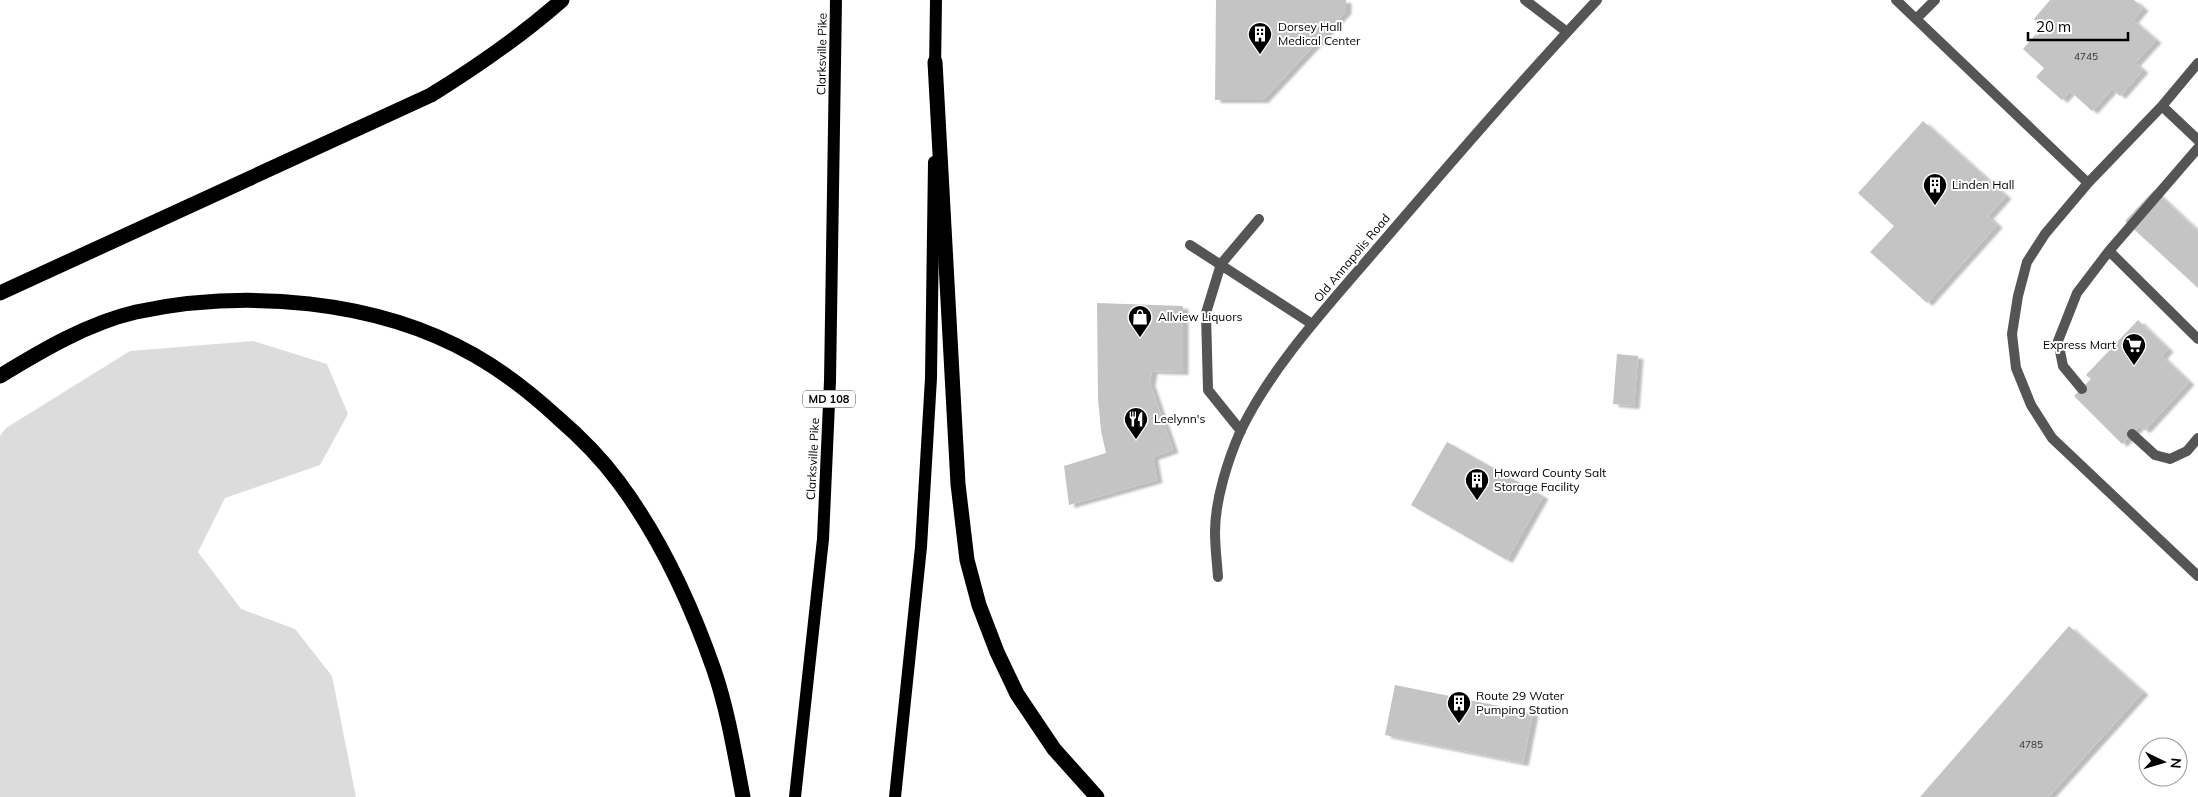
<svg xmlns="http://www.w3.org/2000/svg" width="2198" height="797" font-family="Mulish,sans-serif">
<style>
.green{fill:#dcdcdc}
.building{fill:#c4c4c4;filter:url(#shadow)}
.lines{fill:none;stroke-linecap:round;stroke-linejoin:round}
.lane{stroke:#555;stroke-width:10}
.street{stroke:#555;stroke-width:10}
.primary{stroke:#000;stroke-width:12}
.highway{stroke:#000;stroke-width:15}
.labels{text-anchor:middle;stroke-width:4;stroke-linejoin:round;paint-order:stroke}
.number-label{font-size:10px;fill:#313131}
.shield{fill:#fff;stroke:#4c4c4c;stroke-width:1}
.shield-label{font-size:11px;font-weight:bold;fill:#000}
.poi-label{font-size:12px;fill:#000;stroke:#fff;text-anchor:start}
.street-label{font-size:12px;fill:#000;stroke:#fff}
</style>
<defs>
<filter id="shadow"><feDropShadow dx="5.5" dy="3" stdDeviation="1" flood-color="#0004"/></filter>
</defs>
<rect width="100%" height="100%" fill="#fff"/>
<path class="green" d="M253 341 327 364 348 414 320 465 225 498 198 552 241 609 295 629 332 676 356 797H0V436L6 428 130 351Z"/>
<path class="building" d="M1216 0H1346V11L1263 100H1215Z
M2050 0H2134L2143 8 2133 20 2156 40 2135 63 2143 70 2120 96 2112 89 2092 111 2070 91 2062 100 2036 77 2044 68 2023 49 2042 27 2034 19Z
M1923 121 2006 196 1988 216 1997 225 1927 303 1870 252 1894 226 1858 193Z
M2154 190 2198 231V288L2125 221Z
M1097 303 1183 306V372L1152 371 1150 383 1173 450 1153 457 1157 480 1069 505 1064 466 1106 453 1101 431 1098 399Z
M2138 320 2168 349 2162 356 2189 382 2145 430 2139 426 2122 444 2074 396 2091 379 2086 375Z
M1617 354 1638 356 1634 406 1613 404Z
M1447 442 1543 496 1507 560 1411 505Z
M2069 626 2143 692 2048 797H1920Z
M1395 685 1533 713 1523 763 1385 735Z"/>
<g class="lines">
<path class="lane" d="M1525 0 1567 32
M1896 0 2088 183
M1917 18 1935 0
M2198 63 2162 106 2088 183 2045 234 2027 262 2018 296 2012 334 2016 368 2031 405 2052 438 2198 576
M2162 106 2198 140
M2198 148 2109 251 2198 339
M1190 245 1312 324
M2082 389 2063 366 2058 341 2077 293 2109 251
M1241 431 1208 390 1206 313 1221 264 1259 219
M2132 434 2155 455 2170 459 2187 451 2198 438"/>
<path class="street" d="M1218 577C1217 562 1215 547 1215 532 1215 500 1228 459 1241 430 1272 366 1328 306 1374 252 1447 167 1520 82 1597 0"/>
<path class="primary" d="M935 70 936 0
M795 797 823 539 830 381 836 0
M895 797 921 547 931 378 934 162"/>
<path class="highway" d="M935 62 958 484 967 560 979 605 997 652 1017 694 1054 749 1097 797
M0 293 431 95C478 66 521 36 562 0
M0 376C41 351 88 323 136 312 245 289 376 299 474 355 504 372 532 394 557 417 579 436 601 458 618 481 660 537 691 604 714 670 728 711 735 755 743 797"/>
</g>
<defs>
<g id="building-pin" transform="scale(1.25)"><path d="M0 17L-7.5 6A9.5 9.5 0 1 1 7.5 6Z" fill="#000" stroke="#fff"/><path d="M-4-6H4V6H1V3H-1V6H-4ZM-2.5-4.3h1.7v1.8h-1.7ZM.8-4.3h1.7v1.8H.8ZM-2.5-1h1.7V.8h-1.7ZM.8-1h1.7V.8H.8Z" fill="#fff"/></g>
<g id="shop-pin" transform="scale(1.25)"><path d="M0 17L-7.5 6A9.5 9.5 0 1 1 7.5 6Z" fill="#000" stroke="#fff"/><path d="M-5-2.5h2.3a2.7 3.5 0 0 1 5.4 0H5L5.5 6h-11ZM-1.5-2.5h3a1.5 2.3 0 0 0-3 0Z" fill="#fff"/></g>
<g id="supermarket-pin" transform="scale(1.25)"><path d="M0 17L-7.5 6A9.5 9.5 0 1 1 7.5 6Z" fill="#000" stroke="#fff"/><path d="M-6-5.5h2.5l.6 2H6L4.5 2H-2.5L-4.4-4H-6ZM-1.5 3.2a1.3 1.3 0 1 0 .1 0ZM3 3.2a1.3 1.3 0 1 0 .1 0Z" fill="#fff"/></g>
<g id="restaurant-pin" transform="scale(1.25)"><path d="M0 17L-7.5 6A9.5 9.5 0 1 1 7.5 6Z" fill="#000" stroke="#fff"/><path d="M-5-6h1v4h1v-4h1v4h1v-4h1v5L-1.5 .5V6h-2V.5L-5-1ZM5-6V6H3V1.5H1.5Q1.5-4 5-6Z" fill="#fff"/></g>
</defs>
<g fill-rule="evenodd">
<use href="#building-pin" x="1260" y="34"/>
<use href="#building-pin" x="1935" y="185"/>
<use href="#shop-pin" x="1140" y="317"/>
<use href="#supermarket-pin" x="2134" y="345"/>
<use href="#restaurant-pin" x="1136" y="419"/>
<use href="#building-pin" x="1477" y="480"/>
<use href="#building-pin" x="1459" y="703"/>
</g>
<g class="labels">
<g class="number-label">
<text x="2086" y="60">4745</text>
<text x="2031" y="748">4785</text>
</g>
<rect class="shield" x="803" y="390.5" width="52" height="17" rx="4"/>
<g class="shield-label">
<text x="829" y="403">MD 108</text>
</g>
<g class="poi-label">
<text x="1278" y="31">Dorsey Hall<tspan x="1278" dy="14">Medical Center</tspan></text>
<text x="1952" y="189">Linden Hall</text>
<text x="1158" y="321">Allview Liquors</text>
<text x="2116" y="349" text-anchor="end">Express Mart</text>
<text x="1154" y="423">Leelynn's</text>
<text x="1494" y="477">Howard County Salt<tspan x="1494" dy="14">Storage Facility</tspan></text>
<text x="1476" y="700">Route 29 Water<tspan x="1476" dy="14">Pumping Station</tspan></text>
</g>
<g class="street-label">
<text transform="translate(822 54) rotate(-89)" y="4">Clarksville Pike</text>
<text transform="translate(1352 258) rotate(-50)" y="4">Old Annapolis Road</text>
<text transform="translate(813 459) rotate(-87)" y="4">Clarksville Pike</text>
</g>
</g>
<g transform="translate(2163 762) rotate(95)"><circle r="24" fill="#ffffff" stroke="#999999"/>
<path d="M0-4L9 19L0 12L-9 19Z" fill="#000000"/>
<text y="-8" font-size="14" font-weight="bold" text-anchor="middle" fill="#000000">N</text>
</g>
<path d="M2028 32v8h100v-8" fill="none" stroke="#000000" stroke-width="2.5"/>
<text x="2036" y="32" font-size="15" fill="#000000" stroke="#ffffff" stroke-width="4" paint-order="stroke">20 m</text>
</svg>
